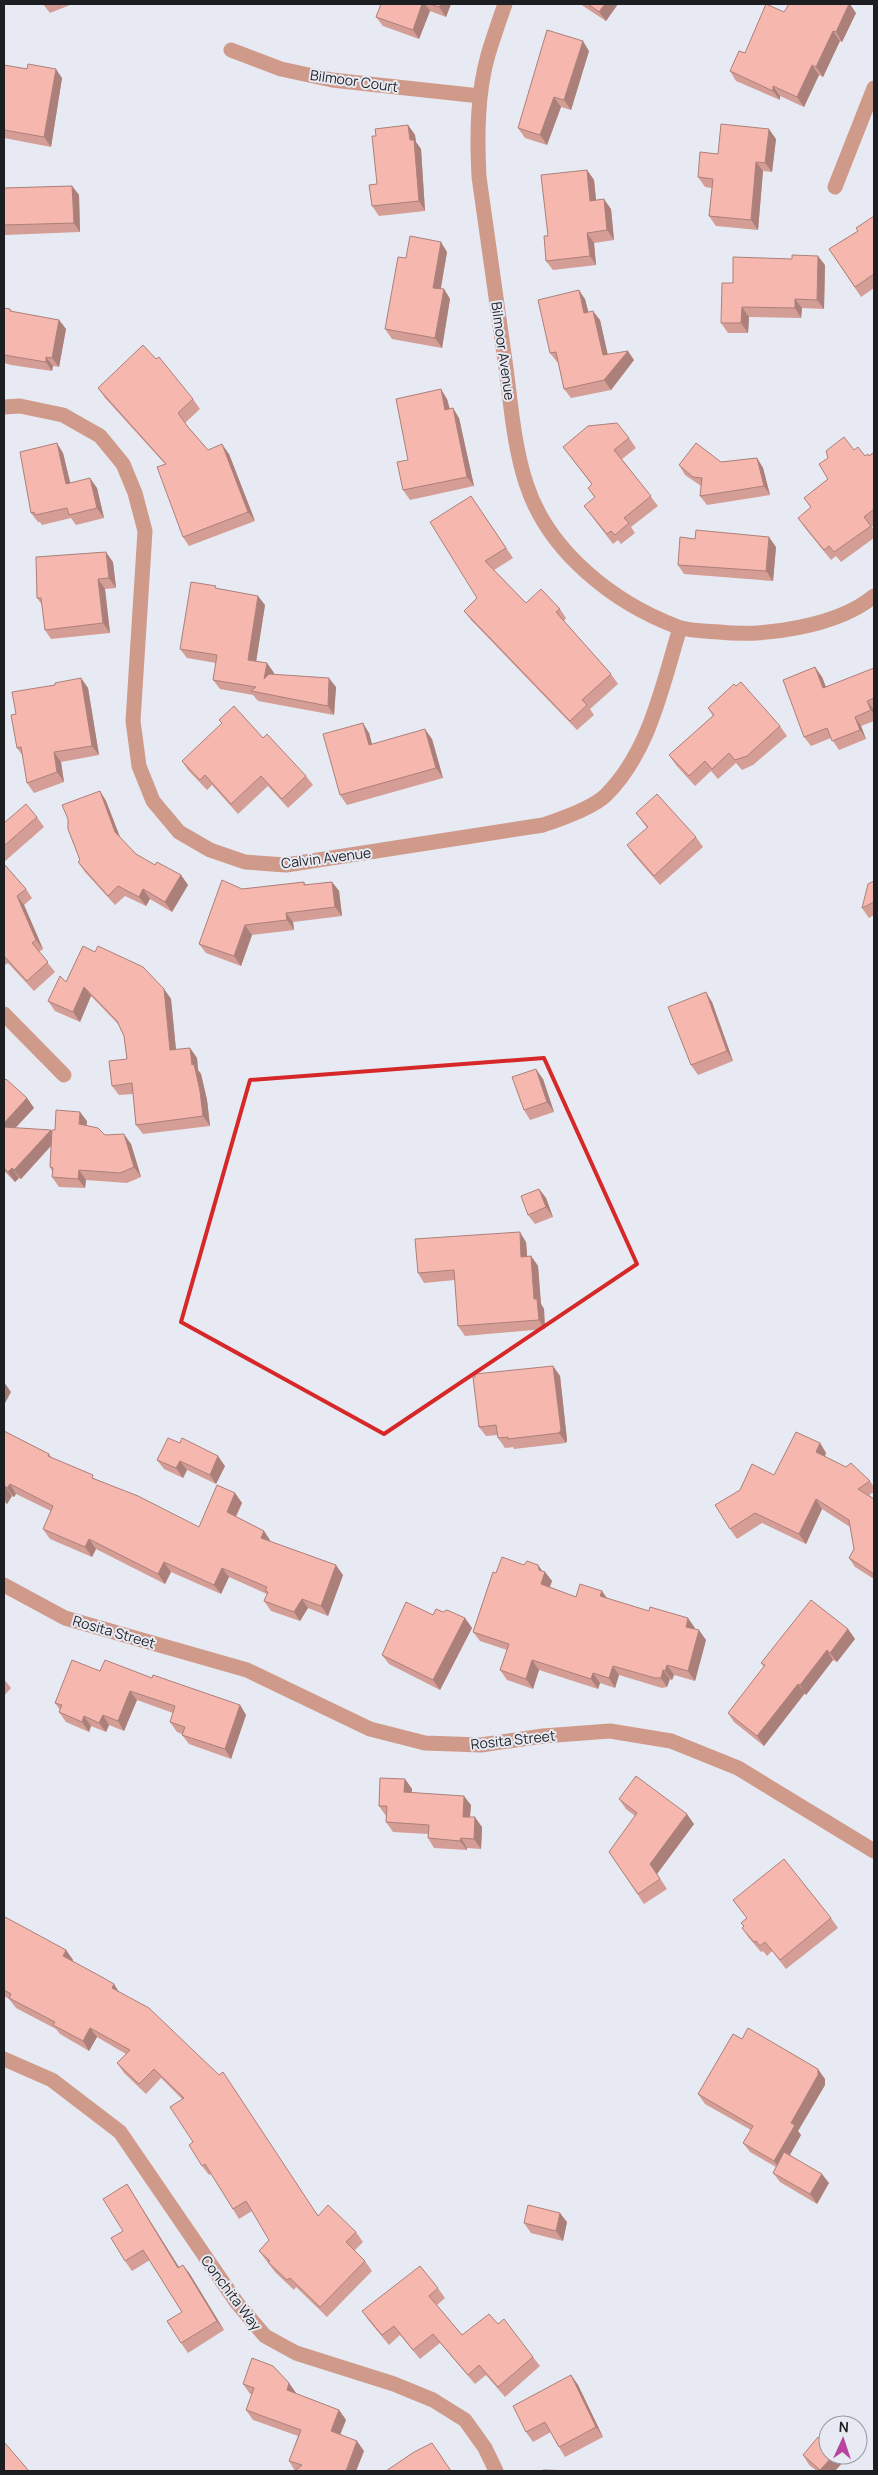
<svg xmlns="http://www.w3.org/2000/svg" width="878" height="2475" font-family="Manrope,sans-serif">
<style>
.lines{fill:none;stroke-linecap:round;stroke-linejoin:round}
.minor{stroke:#d09a8a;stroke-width:15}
.wall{fill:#d49d96}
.shaded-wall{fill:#ac807a}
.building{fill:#f6b7af;stroke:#ac807a}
.marked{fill:none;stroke:#d62828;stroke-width:4;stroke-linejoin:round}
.labels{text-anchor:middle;stroke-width:4;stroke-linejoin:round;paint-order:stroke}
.street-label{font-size:14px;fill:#1d1e21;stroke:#e7eaf3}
</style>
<rect width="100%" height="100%" fill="#e7eaf3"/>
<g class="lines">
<path class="minor" d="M505 4C499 21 493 38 488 55 477 94 477 136 479 177 488 240 497 304 506 368 511 406 514 446 526 483 548 552 614 603 678 627 690 631 707 631 719 632 765 637 838 626 874 596
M231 50 281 69 332 80 480 96
M835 187 874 88
M4 407 20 406 63 415 100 436 123 464 135 493 145 531 133 721 139 766 153 801 179 832 210 850 245 862 286 865 543 825C561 819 593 808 606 795 650 751 662 686 680 628
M4 1014 64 1075
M4 1585 65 1618 247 1670 370 1729 425 1743 481 1745 543 1736 610 1731 671 1741 738 1768 874 1851
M4 2059 52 2080 120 2132 237 2303 265 2336 296 2353 394 2384 433 2400 465 2420 485 2448 496 2471"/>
</g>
<path class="wall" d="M43 4H69L70 5 50 13Z
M381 4H451L446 17 430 11 419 39 383 26 376 17Z
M580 4H618L606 21Z
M784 12 856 13 842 42 840 41 823 77 819 75 804 107 780 96V100L736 81 730 71 745 53Z
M589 51 571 110 561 107 547 145 525 138 518 128Z
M4 65 62 78 51 147 4 138Z
M408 125 415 135 416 142 421 149 425 211 379 216 372 206 377 184Z
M776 139 772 172 763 171 758 230 716 226 709 216 712 188 705 187 698 177 718 154Z
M587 170 594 180 596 200 611 209 614 240 594 243 596 265 553 270 546 261 548 236Z
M72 186 79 195 80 232 5 235 4 233V188Z
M874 216V288L861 297 829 249 858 231Z
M447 252 441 289H444L450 299 442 348 392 339 385 329 406 258Z
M825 265 824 309 802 308 801 318 749 317 748 333H728L721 323 733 283Z
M585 299 588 312 600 320 607 354 634 360 611 390 571 398 564 389 558 362H557L550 353Z
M4 308 10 309 12 312 59 320 66 329 59 367 53 366 52 371 11 365 4 363Z
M98 388 193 399 200 409 185 423 208 450 229 454 255 521 189 546 183 537 165 464 105 398Z
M447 399 450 409 459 418 474 486 410 500 403 490 408 460Z
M629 438 636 448 622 459 658 506 631 527 635 533 621 544 618 540 613 544 584 506 595 498 588 488 592 485 563 447Z
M854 450 865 456H869L874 452V525L872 527 874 531V538L841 562 836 556 831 560 805 528 798 518 811 508 804 498 828 479V458Z
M63 453 70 483 97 488 104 518 76 525 71 518 42 525 40 522H38L31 513Z
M757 458 763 468 770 495 707 505 700 496 701 486 685 475 679 465 721 462Z
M471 496 513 558 494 570 526 603 560 609 566 618 564 621 611 674 618 684 590 709 594 715 577 730 471 620 464 611 477 598Z
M776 547 773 581 684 574 678 565Z
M113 562 116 588 105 589 110 633 51 639 45 630 42 605 37 598Z
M218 589 265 605 256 661 267 663 274 673 273 675 336 687 334 715 258 701 253 695 220 689 213 680 216 663 187 658 180 649Z
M815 667 822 677 826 687 874 668V721L861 726 866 739 839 750 831 738 811 746 804 737Z
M81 678 88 688 99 755 61 762 64 782 34 793 27 783 23 756 17 748 16 714 55 685Z
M708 708 780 726 787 736 753 765 742 770 736 763 718 779 711 771 695 786 676 765 669 755 713 716Z
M369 733 372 744 432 739 443 778 347 805 340 795Z
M263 738 306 776 313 785 288 808 268 786 238 814 212 785 207 790 188 770 182 761Z
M100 791 106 801 120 838 136 854 155 865 181 875 188 885 172 912 150 899 146 906 125 896 115 905 85 872 78 862 80 860Z
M636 813 696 837 703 847 660 885 634 855 627 845 647 828Z
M37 817 44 827 4 862V823Z
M4 864 26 889 32 898 24 905 43 949 39 952 55 972 34 991 8 963 5 965 4 964Z
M874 881V915L869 918 862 908Z
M304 882 306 885 332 882 339 891 342 916 293 922 294 930 252 935 241 966 206 953 199 944 242 889Z
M66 982 164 989 171 999 176 1050 190 1048 197 1058 198 1070 201 1074 207 1100 210 1126 143 1134 136 1125 133 1094 119 1095 112 1086 127 1059 124 1036 119 1025 91 996 80 1022 55 1011 48 1001Z
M712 1002 733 1061 698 1075 691 1065Z
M543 1079 554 1112 530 1120 524 1110Z
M4 1081 27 1098 34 1108 15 1128 52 1132 55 1130 87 1121 86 1125 105 1135 131 1144 141 1177 127 1183 86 1180 85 1188 59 1187 52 1177V1171L50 1167 51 1146 21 1179 19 1178 15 1182 4 1171Z
M539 1189 546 1198 553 1217 535 1224 528 1215Z
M526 1242 527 1256H531L538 1266 541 1304 544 1309 545 1329 465 1336 458 1326 455 1280 424 1283 418 1273Z
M553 1366 560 1376 567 1440 566 1443 514 1449 513 1447 505 1448 498 1438V1435L486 1436 479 1427Z
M4 1431 49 1454 52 1458 95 1479 199 1527 235 1493 242 1503 236 1517 264 1531 270 1541 343 1575 328 1616 308 1608 300 1621 271 1611 264 1601 267 1594 229 1577 221 1594 171 1572 165 1584 96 1549 92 1557 50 1539 43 1529 51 1511 16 1494 14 1497 12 1496 7 1504 4 1502Z
M180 1443 225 1466 216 1484 187 1470 183 1478 164 1469 157 1460Z
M820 1443 826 1453 825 1457 870 1481 874 1487V1492L869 1495 874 1499V1579L855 1567 849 1558 854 1549 850 1527 822 1509 806 1544 762 1523 737 1539 730 1529 774 1475Z
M542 1571 545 1572 552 1581 550 1587 576 1597 607 1598 695 1628V1629L706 1640 695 1681 674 1675 672 1680 670 1679 667 1687 662 1688 619 1675 615 1688 600 1683 598 1689 539 1670 533 1689 507 1680 500 1670 507 1650 480 1641 473 1632Z
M443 1612 465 1618 472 1628 440 1690 389 1664 382 1655 433 1615Z
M848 1629 855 1639 837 1662 833 1660 806 1695 805 1693 764 1746 734 1722 728 1713 764 1667 761 1663Z
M100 1671 152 1678 240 1705 246 1715 231 1759 189 1744 182 1735V1734L177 1732 170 1722 173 1713 137 1700 124 1731 109 1725 106 1732 91 1726 89 1732 66 1722 59 1712 60 1710 55 1703Z
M4 1679 11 1688 4 1696Z
M405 1779 412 1789V1792L471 1805 470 1817 482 1827 481 1849 467 1848V1850L434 1848 428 1838V1834L393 1832 386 1822V1816L379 1806Z
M619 1799 694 1824 657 1874 667 1889 644 1904 609 1852 635 1816 626 1809Z
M733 1900 831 1918 838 1928 786 1969 772 1951 767 1956 763 1951 761 1952 749 1938 742 1928 744 1927 741 1923 747 1918Z
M4 1919 66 1950 73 1960 72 1961 114 1984 118 1991 318 2215 356 2232 363 2242 354 2251 365 2261 372 2271 327 2317 296 2287 294 2290 275 2272 259 2251 269 2240 252 2211 239 2219 211 2174 209 2175 202 2166 193 2142 182 2099 161 2078 146 2094 124 2073 117 2063 126 2054 97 2037 89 2051 60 2034 56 2029 16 2008 9 1999 4 1996Z
M742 2039 825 2079V2085L798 2131 801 2135 790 2155 829 2183 817 2204 780 2182 773 2173 776 2167 750 2152 743 2143 751 2130 705 2104 698 2094Z
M127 2184 179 2267 183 2265 224 2330 188 2353 181 2343 182 2312 150 2260 132 2271 125 2261 123 2231Z
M567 2222 563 2241 531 2233 524 2223Z
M438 2288 445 2298 437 2305 462 2335 498 2324 533 2357 540 2366 505 2397 486 2375 475 2384 440 2343 420 2359 400 2335 389 2345 369 2321 362 2311Z
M571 2375 578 2385 603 2437 565 2457 559 2447 551 2432 533 2442 526 2432Z
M289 2383 296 2393V2394L339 2410 346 2420 340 2434 364 2451 356 2471H295L289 2461 298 2436 253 2420 246 2410 252 2394H250L243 2384Z
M803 2455 843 2462 835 2471H817L809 2465Z"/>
<path class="shaded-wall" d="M422 4H425L430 11 419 39 413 30Z
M441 4H451L446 17 439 7Z
M605 4H618L606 21 599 12Z
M849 4H850L856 13 842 42 836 32Z
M833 31 840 41 823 77 816 67Z
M583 41 589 51 571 110 564 100Z
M812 65 819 75 804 107 797 97Z
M56 69 62 78 51 147 44 137Z
M773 86 780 96V100L773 91Z
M554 97 561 107 547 145 540 135Z
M408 125 415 135 416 142 421 149 425 211 419 201Z
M769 129 776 139 772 172 765 163Z
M756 162 763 171 758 230 751 220Z
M587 170 594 180 597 210 590 201Z
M72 186 79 195 80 232 74 223Z
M604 199 611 209 614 240 607 230Z
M587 233 594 243 596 265 590 256Z
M441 242 447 252 439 297 433 288Z
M818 256 825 265 824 309 817 300Z
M444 289 450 299 442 348 435 338Z
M579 290 585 299 591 322 584 313Z
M795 299 802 308 801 318 795 308Z
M742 307 749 317 748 333 741 323Z
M593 311 600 320 610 364 603 355Z
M59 320 66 329 59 367 52 358Z
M628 351 634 360 611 390 604 380Z
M46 357 53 366 52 371 46 362Z
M441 389 447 399 452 419 445 410Z
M453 408 459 418 474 486 467 477Z
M57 443 63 453 73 494 66 484Z
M222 444 229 454 255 521 248 512Z
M757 458 763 468 770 495 764 486Z
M90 478 97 488 104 518 97 508Z
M769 537 776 547 773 581 766 571Z
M106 552 113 562 116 588 109 578Z
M98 579 105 589 110 633 103 623Z
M258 596 265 605 255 669 248 660Z
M267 663 274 673 271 689 264 679Z
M815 667 822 677 830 698 823 688Z
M81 678 88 688 99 755 92 746Z
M329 678 336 687 334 715 328 706Z
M867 701 874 710V715L871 710Z
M855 717 861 726 866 739 860 730Z
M363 723 369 733 375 755 369 745Z
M425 729 432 739 443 778 436 768Z
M54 752 61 762 64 782 57 772Z
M100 791 106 801 122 842 115 832Z
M181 875 188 885 172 912 165 902Z
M332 882 339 891 342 916 335 907Z
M143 889 150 899 146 906 139 897Z
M17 896 24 905 43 949 36 940Z
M286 913 293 922 294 930 287 920Z
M245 925 252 935 241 966 234 956Z
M84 987 91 996 80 1022 73 1012Z
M164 989 171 999 177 1060 170 1050Z
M706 992 712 1002 733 1061 727 1051Z
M190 1048 197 1058 198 1070 201 1074 207 1100 210 1126 203 1116 192 1065Z
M536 1069 543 1079 554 1112 547 1102Z
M27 1098 34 1108 7 1137 4 1132V1123Z
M80 1112 87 1121 86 1133 79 1124Z
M51 1130 57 1139 21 1179 14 1170Z
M124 1134 131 1144 141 1177 134 1167Z
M12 1168 19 1178 15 1182 8 1172Z
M79 1170 86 1180 85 1188 78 1179Z
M539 1189 546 1198 553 1217 546 1207Z
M520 1232 526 1242 528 1266 521 1257Z
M531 1256 538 1266 541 1304 544 1309 545 1329 539 1320 534 1299Z
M553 1366 560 1376 567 1440 566 1443 559 1433Z
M4 1382 11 1392 4 1405Z
M820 1443 826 1453 822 1462 816 1452Z
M218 1456 225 1466 216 1484 210 1475Z
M180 1461 187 1470 183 1478 176 1468Z
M10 1484 16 1494 14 1497 7 1488Z
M5 1486 12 1496 7 1504 4 1498V1488Z
M235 1493 242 1503 233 1522 227 1512Z
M816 1499 822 1509 806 1544 799 1534Z
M264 1531 270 1540 267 1547 261 1538Z
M89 1539 96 1549 92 1557 85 1547Z
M164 1562 171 1572 165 1584 158 1574Z
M336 1565 343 1575 328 1616 321 1606Z
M538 1565 544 1573 545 1572 552 1581 547 1593 541 1584Z
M222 1568 229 1577 221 1594 214 1585Z
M602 1591 609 1601 600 1596Z
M302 1599 308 1608 300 1621 294 1612Z
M465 1618 472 1628 440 1690 433 1680Z
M688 1618 695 1628 693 1636 686 1627Z
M848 1629 855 1639 837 1662 830 1653Z
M699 1630 706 1640 695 1681 688 1671Z
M827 1650 833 1660 806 1695 800 1685Z
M532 1660 539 1670 533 1689 526 1679Z
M667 1665 674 1675 672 1680 665 1671Z
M613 1666 619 1675 615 1688 609 1678Z
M663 1670 670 1679 667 1687 661 1678Z
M593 1673 600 1683 598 1689 591 1679Z
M798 1684 805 1693 764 1746 757 1736Z
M130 1691 137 1700 124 1731 118 1721Z
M240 1705 246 1715 231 1759 225 1749Z
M103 1715 109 1725 106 1732 99 1723Z
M84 1716 91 1726 89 1732 82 1722Z
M405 1779 412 1789 411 1801 404 1792Z
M464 1796 471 1805 469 1826 463 1817Z
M687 1814 694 1824 657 1874 667 1889 650 1864Z
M475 1817 482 1827 481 1849 474 1839Z
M461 1838 467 1848V1850L460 1841Z
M66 1950 73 1960 70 1965 63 1956Z
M114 1984 120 1994 112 1988Z
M90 2028 97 2037 89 2051 83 2041Z
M818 2069 825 2079V2085L798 2131 801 2135 781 2170 774 2161 791 2123Z
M822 2174 829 2183 817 2204 810 2194Z
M127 2184 133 2194 185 2277 178 2268Z
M560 2213 567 2222 563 2241 556 2231Z
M183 2265 190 2274 224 2330 217 2321Z
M571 2375 578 2385 603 2437 596 2427Z
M289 2383 296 2393 293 2400 287 2390Z
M339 2410 346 2420 338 2440 331 2431Z
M357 2441 364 2451 356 2471H346Z
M834 2455H837L843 2462 835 2471H821L820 2470Z"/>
<path class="building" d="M381 4H422L413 30 376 17Z
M430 4H441L439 7Z
M588 4H605L599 12Z
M766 4 784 12 789 4H849L836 32 833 31 816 67 812 65 797 97 773 86V91L730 71 739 51 745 53Z
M547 30 583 41 564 100 554 97 540 135 518 128Z
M28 64 56 69 44 137 4 130V65L27 69Z
M721 124 769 129 765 163 756 162 751 220 709 216 713 179 698 177 700 152 718 154Z
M408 125 410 140H414L419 201 372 206 369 185 377 184 372 136H376L375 129Z
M587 170 590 201 604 199 607 230 587 233 590 256 546 261 544 236H548L541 175Z
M72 186 74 223 4 225V188Z
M874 216V274L855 287 829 249 858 231 856 228Z
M410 236 441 242 433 288 444 289 435 338 385 329 398 257 406 258Z
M792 255 818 256 817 300 795 299V308L742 307 741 323H721L722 283H733V257L792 259Z
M579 290 584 313 593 311 603 355 628 351 604 380 564 389 556 352 550 353 538 300Z
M4 308 10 309V311L59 320 52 358 46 357V362L4 355Z
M143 345 156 359 159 357 193 399 178 413 188 427 208 450 222 444 248 512 183 537 157 467 166 464 98 388Z
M441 389 445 410 453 408 467 477 403 490 397 462 408 460 396 399Z
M617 423 629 438 614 450 651 496 624 518 629 523 615 535 611 531 607 534 584 506 595 497 588 488 592 484 563 447 588 426Z
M844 437 854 450 858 447 865 456 868 454 869 456 874 452V509L864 517 871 526 834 552 829 546 824 550 798 518 811 507 804 498 828 479 819 464 828 458 826 451Z
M57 443 66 484 90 478 97 508 69 515 67 508 35 515 34 512 31 513 20 452Z
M696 443 721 462 757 458 764 486 700 496 702 478 693 477 679 465Z
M471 496 506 548 485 561 526 603 541 589 560 609 556 612 611 674 582 700 587 705 570 721 464 611 477 598 430 522Z
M696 530 769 537 766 571 678 565 680 537 695 539Z
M106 552 109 578 98 579 103 623 45 630 41 598H37L36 557Z
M191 582 216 586 215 588 258 596 248 660 267 663 264 679 269 674 329 678 328 706 251 691 256 687 213 680 217 655 180 649Z
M815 667 823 688 874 668V698L867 701 871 710 855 717 860 730 832 741 827 728 804 737 783 680Z
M81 678 92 746 54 752 57 772 27 783 21 747 17 748 11 715 16 714 12 692 55 685V683Z
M741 682 780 726 747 756 735 760 729 753 712 769 705 761 689 776 669 755 714 715 708 708 734 684 736 686Z
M234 706 263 738 267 734 306 776 282 799 261 776 231 804 205 775 200 780 182 761 222 723 219 720Z
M363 723 369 745 425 729 436 768 340 795 323 734Z
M100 791 115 832 136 854 155 865 157 862 181 875 165 902 143 889 139 897 118 886 108 896 78 862 80 860 68 829V819L62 805Z
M657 794 696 837 654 876 627 845 648 827 636 813Z
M26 804 37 817 4 846V823Z
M4 864 26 889 17 896 36 940 32 943 48 962 27 981 4 956Z
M222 880 242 889 304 882V885L332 882 335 907 286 913 287 920 245 925 234 956 199 944Z
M874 881V902L862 908 868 884Z
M83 946 95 952 98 946 143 967 164 989 170 1050 190 1048 192 1065 194 1064 200 1091 203 1116 136 1125 132 1083 112 1086 109 1061 127 1059 124 1036 117 1021 84 987 73 1012 48 1001 60 976 66 982Z
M706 992 727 1051 691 1065 668 1007Z
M536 1069 547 1102 524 1110 512 1077Z
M6 1079 27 1098 4 1123V1081Z
M56 1110 80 1112 79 1124 98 1128 105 1135 124 1134 134 1167 120 1173 79 1170 78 1179 52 1177 53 1168 50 1167 52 1130H55Z
M4 1127 51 1130 14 1170 12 1168 8 1172 4 1168Z
M539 1189 546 1207 528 1215 521 1196Z
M520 1232 521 1257 531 1256 534 1299H537L539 1320 458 1326 454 1270 418 1273 415 1239Z
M553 1366 561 1430 559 1433 508 1439V1437L498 1438 496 1425 479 1427 473 1377H475V1374Z
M4 1431 49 1454 48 1456 93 1475 92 1478 138 1496 199 1527 217 1485 235 1493 227 1512 264 1531 261 1538 336 1565 321 1606 302 1599 294 1612 264 1601 268 1592 265 1591 267 1587 222 1568 214 1585 164 1562 158 1574 89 1539 85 1547 43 1529 53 1506 10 1484 7 1488 5 1486 4 1488Z
M796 1432 820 1443 816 1452 846 1467 851 1463 870 1481 858 1489 874 1499V1574L849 1558 854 1549 849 1520 816 1499 799 1534 755 1513 730 1529 715 1505 740 1490 752 1464 774 1475Z
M168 1438 180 1443 182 1438 218 1456 210 1475 180 1461 176 1468 157 1460Z
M502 1557 524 1565 527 1561 538 1565 539 1570 545 1572 541 1584 576 1597 580 1584 602 1591 600 1596 649 1611 650 1607 688 1618 686 1627 699 1630 688 1671 667 1665 665 1671 663 1670 661 1678H655L613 1666 609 1678 593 1673 591 1679 532 1660 526 1679 500 1670 509 1644 473 1632 493 1572 496 1573Z
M811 1600 848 1629 830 1653 827 1650 800 1685 798 1684 757 1736 728 1713 765 1665 761 1663Z
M406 1602 433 1615 436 1609 443 1612 447 1610 465 1618 433 1680 382 1655Z
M72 1660 100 1671 105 1660 152 1678 153 1675 240 1705 225 1749 182 1735 185 1727 170 1722 175 1706 130 1691 118 1721 103 1715 99 1723 84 1716 82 1722 59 1712 62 1705 55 1703Z
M636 1776 687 1814 650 1864 660 1879 638 1894 609 1852 637 1813 619 1799Z
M380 1778 405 1779 404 1792 464 1796 463 1817H475L474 1839 461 1838 460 1841 428 1838 429 1825 386 1822 387 1806H379Z
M784 1859 831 1918 780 1960 765 1942 760 1946 756 1941 754 1942 742 1928 744 1926 741 1923 747 1918 733 1900Z
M5 1917 66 1950 63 1956 100 1976 114 1984 112 1988 149 2008 219 2075 223 2072 318 2216 328 2205 356 2232 346 2242 365 2261 320 2307 290 2278 287 2280 268 2262 270 2261 259 2251 269 2240 246 2201 233 2209 205 2164 202 2166 189 2145 193 2142 170 2107 184 2098 154 2069 139 2084 117 2063 130 2050 90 2028 83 2041 53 2025 55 2022 9 1998 11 1994 4 1990V1919Z
M748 2028 818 2069V2075L791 2123 795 2125 774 2161 743 2143 753 2126 698 2094 733 2034 742 2039Z
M784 2152 822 2174 810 2194 773 2173Z
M127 2184 178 2268 183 2265 217 2321 181 2343 167 2321 182 2312 143 2250 125 2261 111 2238 123 2231 103 2199Z
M528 2205 560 2213 556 2231 524 2223Z
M420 2266 438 2288 429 2296 462 2335 489 2314 498 2324 504 2319 533 2357 498 2387 479 2365 468 2375 433 2334 413 2350 394 2326 382 2335 362 2311Z
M252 2358 273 2366 289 2383 287 2390 339 2410 331 2431 357 2441 346 2471H295L302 2465 289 2461 301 2430 246 2410 254 2388 243 2384Z
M571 2375 596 2427 559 2447 545 2422 526 2432 513 2406Z
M818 2437 828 2446V2455H834L820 2470 803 2455Z
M4 2442 29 2471H4Z
M432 2443 451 2471H386L414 2452Z
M543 2470 577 2471H543Z"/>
<path class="marked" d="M544 1058 637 1264 384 1434 181 1322 250 1080Z"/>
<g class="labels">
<g class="street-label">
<text transform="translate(354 81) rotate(8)" y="5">Bilmoor Court</text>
<text transform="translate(503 351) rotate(82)" y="5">Bilmoor Avenue</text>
<text transform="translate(326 858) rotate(-7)" y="5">Calvin Avenue</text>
<text transform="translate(114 1632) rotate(16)" y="5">Rosita Street</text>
<text transform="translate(513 1740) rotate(-6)" y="5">Rosita Street</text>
<text transform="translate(231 2293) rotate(53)" y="5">Conchita Way</text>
</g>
</g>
<rect width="878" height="2475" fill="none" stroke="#1d1e21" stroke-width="10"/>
<g transform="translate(843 2440) rotate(3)"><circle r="24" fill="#e7eaf3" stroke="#96989f"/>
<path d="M0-4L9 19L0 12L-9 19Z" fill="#b7459f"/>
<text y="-8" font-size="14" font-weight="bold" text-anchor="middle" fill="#1d1e21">N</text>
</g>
</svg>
